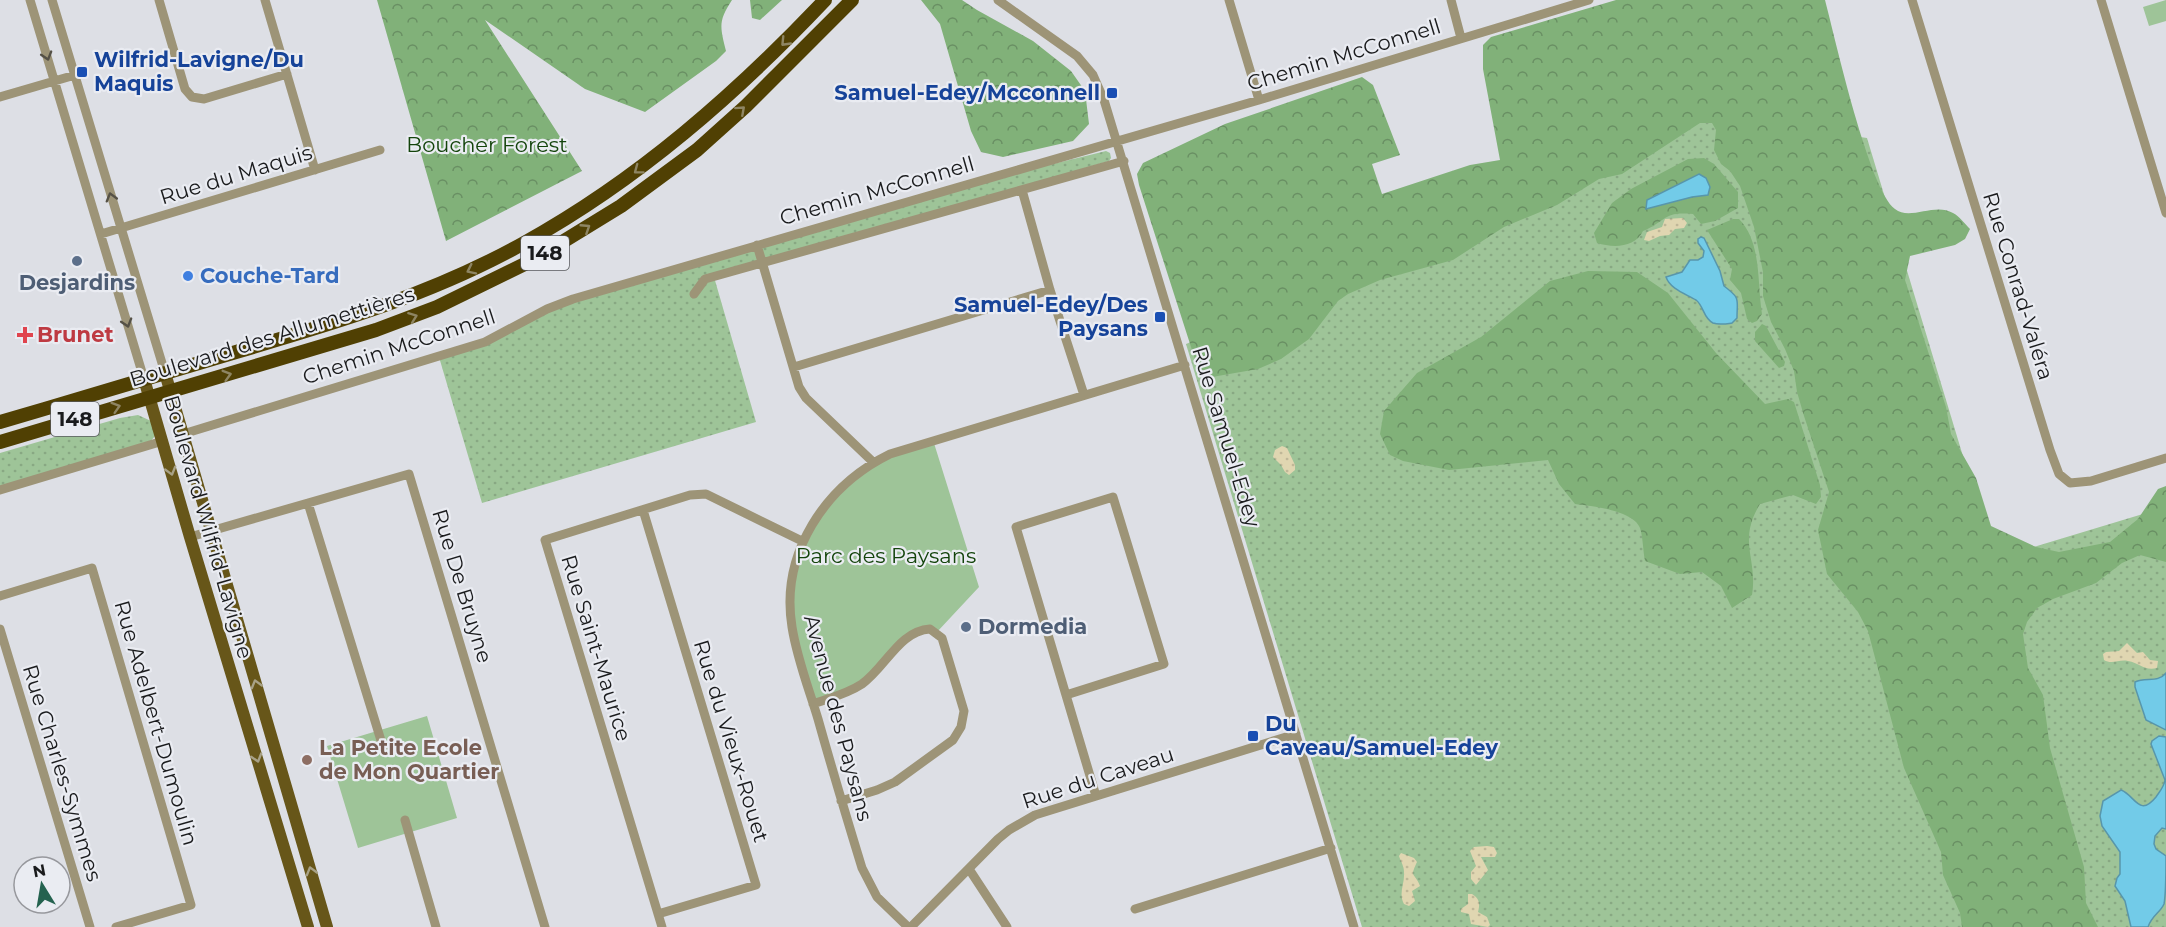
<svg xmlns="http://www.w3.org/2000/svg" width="2166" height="927" font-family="Montserrat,sans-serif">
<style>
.grass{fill:url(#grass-dots)}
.forest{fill:url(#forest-crowns)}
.sand{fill:url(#sand-dots)}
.green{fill:#9ec498}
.water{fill:#72cbe8;stroke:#5896ab;stroke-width:1.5}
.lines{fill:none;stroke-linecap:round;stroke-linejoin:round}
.minor{stroke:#9d9477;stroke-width:9}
.major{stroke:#675619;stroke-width:12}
.highway{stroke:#504003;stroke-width:14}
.oneway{stroke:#8e8563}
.oneway2{stroke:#555146}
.oneway3{stroke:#a8a186}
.transit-dot{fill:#1a4fb4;stroke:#eaecf2;stroke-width:2}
.service-dot{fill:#5c6f8a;stroke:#eaecf2;stroke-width:2}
.shop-dot{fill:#3f7fe0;stroke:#eaecf2;stroke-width:2}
.health-dot{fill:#e0444e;stroke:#eaecf2;stroke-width:2}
.education-dot{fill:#8d6e63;stroke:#eaecf2;stroke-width:2}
.labels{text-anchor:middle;stroke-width:4.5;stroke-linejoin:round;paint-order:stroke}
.shield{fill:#eaecf2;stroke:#585a5d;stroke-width:1.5}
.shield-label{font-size:20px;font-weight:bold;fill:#1a1b1d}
.street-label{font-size:21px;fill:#1a1b1d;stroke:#eaecf2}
.transit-label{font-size:21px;font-weight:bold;fill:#164399;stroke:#eaecf2;text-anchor:start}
.park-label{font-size:21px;fill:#13440b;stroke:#eaecf2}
.shop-label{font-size:21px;font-weight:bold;fill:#366cbe;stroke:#eaecf2;text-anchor:start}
.service-label{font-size:21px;font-weight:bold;fill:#4e5e75;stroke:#eaecf2}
.health-label{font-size:21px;font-weight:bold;fill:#be3a42;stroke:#eaecf2;text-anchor:start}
.education-label{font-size:21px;font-weight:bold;fill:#785e54;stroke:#eaecf2;text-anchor:start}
</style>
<defs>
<pattern id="grass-dots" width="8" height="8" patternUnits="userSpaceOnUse" patternTransform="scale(1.5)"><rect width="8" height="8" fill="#9ec498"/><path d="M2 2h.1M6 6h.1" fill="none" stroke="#88a883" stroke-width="1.8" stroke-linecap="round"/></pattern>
<pattern id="forest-crowns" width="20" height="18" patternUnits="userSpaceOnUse" patternTransform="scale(1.5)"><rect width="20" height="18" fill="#81b179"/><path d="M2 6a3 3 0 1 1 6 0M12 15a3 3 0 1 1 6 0" fill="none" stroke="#698f63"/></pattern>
<pattern id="sand-dots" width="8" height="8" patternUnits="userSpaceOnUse" patternTransform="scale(1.5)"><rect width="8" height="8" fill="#e0d6b1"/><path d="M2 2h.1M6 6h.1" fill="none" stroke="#c0b798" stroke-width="1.8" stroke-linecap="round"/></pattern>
</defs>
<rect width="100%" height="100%" fill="#dddfe5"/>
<path class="grass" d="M1704 114 1867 138 1994 559 2166 507V927H1362L1186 344 1519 213Z
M1106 151 1110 153 1111 158 1109 161 714 277 756 422 482 503 439 357 485 342 547 309 925 195Z
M138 415 151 421 155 436 150 442 0 486V453L120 418Z"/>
<path class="forest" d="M377 0H732C718 21 720 27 726 51L716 61 645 112 585 89 485 20 582 171 446 241Z
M750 0H782L760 20 752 18Z
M921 0H962L977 10 1033 41 1071 71 1085 91 1089 124 1073 141 1003 157 981 152 971 131 940 24Z
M1616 0H1825C1835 38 1869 190 1895 209 1910 221 1935 202 1953 213 1959 216 1965 224 1970 229L1965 239 1955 245 1910 256 1905 280 1946 407 1951 434 1976 478 1991 526 2036 547 2059 552 2110 542 2138 519 2158 489 2166 486V562L2140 555 2122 563 2096 583 2053 599 2037 608 2027 622 2023 634 2028 668 2043 695 2050 748 2084 867 2086 903 2098 927H1962L1960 913 1943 875 1941 852 1904 768 1868 631 1858 612 1827 574 1818 530 1829 492 1804 416 1797 392 1794 371 1785 349 1771 322 1763 296V272L1754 227 1740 186 1730 171 1721 164 1714 150 1716 130 1712 123H1700L1622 174 1599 179 1557 205 1504 227 1453 260 1380 280 1348 294 1338 301 1309 339 1281 359 1258 369 1212 377 1200 375 1139 185 1137 174 1143 163 1225 124 1362 77 1373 85 1400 155 1372 164 1382 194 1470 165 1500 160 1483 69V45L1491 37Z
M1704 158 1714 164 1738 192V208L1715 221 1701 224 1693 214C1663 211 1667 221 1643 231 1635 248 1613 248 1597 243L1594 233 1612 203 1631 189 1688 159Z
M1733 219H1739C1762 242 1757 284 1762 314L1757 321 1752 323 1747 319 1741 293 1730 280 1732 269 1707 230Z
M1588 271 1637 272 1668 293 1716 353 1765 404 1788 399 1794 402 1820 485 1821 497 1816 504 1793 495 1760 504C1737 542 1758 558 1752 595L1732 608 1721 586 1702 572 1680 574 1645 561C1643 551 1643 537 1640 528 1633 510 1591 506 1575 504L1559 484 1548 460 1449 470 1403 461 1390 455 1380 434 1384 411 1417 373 1481 337 1550 281Z
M1762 324 1766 326 1785 362 1784 366 1779 368 1755 341V332Z"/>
<path class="sand" d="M1683 218 1687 223 1684 228 1675 229 1669 235 1660 236 1649 241 1644 240 1647 232 1662 227 1665 219Z
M1282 446 1287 448 1295 465V470L1289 475 1285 472 1281 465 1273 457 1275 450Z
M2127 643 2137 653 2143 652 2150 660 2158 661 2157 668C2144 671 2140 663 2128 661 2119 659 2112 665 2104 660L2103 654 2106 652 2119 651Z
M1487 846 1494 847 1497 853 1495 857H1481L1488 870 1476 885 1471 879V872L1476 866 1470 851 1474 847Z
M1401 853 1414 858 1417 862C1409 879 1415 872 1420 886L1412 891 1415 901 1409 906 1404 904C1398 893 1405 884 1404 872 1404 866 1401 862 1399 856Z
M1468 894H1472C1480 899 1480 904 1478 912L1487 917 1490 925 1488 927 1471 924 1469 914 1461 912V909L1468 904Z"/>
<path class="green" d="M2166 0V21L2149 26 2143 7Z
M933 440 979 587 937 632 920 629 863 683 813 704 797 650 791 586 815 517 875 462Z
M427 716 457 818 358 848 327 746Z"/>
<path class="water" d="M1699 174 1706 178 1710 187 1708 195 1692 197 1646 209 1647 200Z
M1701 237 1704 238 1720 271 1724 286C1741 299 1737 298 1737 318L1732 323C1725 324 1719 325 1713 323 1703 318 1704 306 1696 300 1686 294 1670 289 1666 277L1682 272 1690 260H1698L1703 257 1704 251 1698 243V239Z
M2166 673V730L2146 720 2135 687V682C2146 677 2158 683 2166 673Z
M2159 736 2166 737V829L2162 828 2155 836 2154 844 2156 849 2166 856C2166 868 2166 894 2164 904 2160 913 2152 915 2148 927H2131L2125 901 2115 886 2117 878 2120 874V852L2102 826 2100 816 2103 801 2121 790C2135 795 2139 818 2156 797 2160 791 2164 787 2165 780L2151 744 2152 741Z"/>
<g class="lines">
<path class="minor" d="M30 0 144 379
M52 0 165 373
M159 0 185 89 192 97 204 99 287 74
M265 0 315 170
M998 0 1077 56 1093 75 1104 100 1354 927
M1229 0 1259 100
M1451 0 1461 38
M1912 0 2050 450 2059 474 2070 483 2091 481 2166 458
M2101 0 2166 213
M0 97 75 75
M1022 190 1050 290 1084 395
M101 234 380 150
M757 245 799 387 806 398 873 462
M694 294 705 279 1124 161
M794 367 1050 290
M183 434 485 342 547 309 573 299 1259 100 1589 0
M0 490 163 441
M308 503 383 747
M643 510 756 885 658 914
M190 537 409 474 545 927
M0 596 92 568 191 905 116 927
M0 629 90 927
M1066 695 1164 664 1113 497 1016 527 1096 796
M813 704C830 698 847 694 862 684 886 667 899 631 930 629L942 638 964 711 961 727 953 740 895 782 877 790 841 801
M405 820 436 927
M969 869 1007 927
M1135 909 1331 848
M662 927 545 540 690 495 706 494 802 541
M908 927 877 897 862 868C847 819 832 769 818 719 809 689 797 659 792 627 780 553 825 486 890 454L1185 365
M911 927 998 839 1009 830 1035 815 1296 734"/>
<path class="major" d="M165 373 327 927
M144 379 190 537 308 927"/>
<path class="highway" d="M0 422C79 399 158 375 236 352 335 323 433 294 524 243 638 180 736 94 825 0
M0 442 376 330 437 307 533 260 621 206 697 150 746 106 852 0"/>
</g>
<defs><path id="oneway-chevron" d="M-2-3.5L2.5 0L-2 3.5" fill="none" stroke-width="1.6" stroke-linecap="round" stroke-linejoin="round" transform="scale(1.5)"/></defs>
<g class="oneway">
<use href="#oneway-chevron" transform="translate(785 42) rotate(134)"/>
<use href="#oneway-chevron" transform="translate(741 110) rotate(-42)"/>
<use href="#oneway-chevron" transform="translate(638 170) rotate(143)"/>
<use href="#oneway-chevron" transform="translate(586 228) rotate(-33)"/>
<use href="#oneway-chevron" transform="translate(471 270) rotate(154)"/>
<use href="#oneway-chevron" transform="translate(413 317) rotate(-21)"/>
<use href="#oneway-chevron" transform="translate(227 375) rotate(-16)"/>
<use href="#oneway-chevron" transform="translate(116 407) rotate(-17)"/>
</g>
<g class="oneway2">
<use href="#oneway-chevron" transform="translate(47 56) rotate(73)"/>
<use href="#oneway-chevron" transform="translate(111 197) rotate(-106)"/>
<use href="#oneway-chevron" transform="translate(127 323) rotate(73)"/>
</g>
<g class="oneway3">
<use href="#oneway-chevron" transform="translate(171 471) rotate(74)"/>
<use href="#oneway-chevron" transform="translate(256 684) rotate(-106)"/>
<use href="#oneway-chevron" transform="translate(257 758) rotate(73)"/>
<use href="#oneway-chevron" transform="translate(311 871) rotate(-106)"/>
</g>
<g class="transit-dot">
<rect x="76" y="66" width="12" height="12" rx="3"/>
<rect x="1106" y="87" width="12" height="12" rx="3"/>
<rect x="1154" y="311" width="12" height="12" rx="3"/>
<rect x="1247" y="730" width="12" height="12" rx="3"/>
</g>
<g class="service-dot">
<circle cx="77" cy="261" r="6"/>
<circle cx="966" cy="627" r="6"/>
</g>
<circle class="shop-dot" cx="188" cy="276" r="6"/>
<path class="health-dot" d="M22 326h6v6h6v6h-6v6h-6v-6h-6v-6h6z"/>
<circle class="education-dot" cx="307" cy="760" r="6"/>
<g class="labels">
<g class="shield">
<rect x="521" y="236" width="48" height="34" rx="4.5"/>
<rect x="51" y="402" width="48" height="34" rx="4.5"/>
</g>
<g class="shield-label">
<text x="545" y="260">148</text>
<text x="75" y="426">148</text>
</g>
<g class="street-label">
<text transform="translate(1344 55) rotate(-17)" y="7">Chemin McConnell</text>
<text transform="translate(236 175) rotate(-17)" y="7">Rue du Maquis</text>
<text transform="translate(877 191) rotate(-16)" y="7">Chemin McConnell</text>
<text transform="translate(2018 286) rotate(73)" y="7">Rue Conrad-Valéra</text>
<text transform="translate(272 337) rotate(-17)" y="7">Boulevard des Allumettières</text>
<text transform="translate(399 347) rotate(-18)" y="7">Chemin McConnell</text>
<text transform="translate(1226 437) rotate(73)" y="7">Rue Samuel-Edey</text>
<text transform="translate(208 527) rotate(74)" y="7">Boulevard Wilfrid-Lavigne</text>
<text transform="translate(462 586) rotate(73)" y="7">Rue De Bruyne</text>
<text transform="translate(596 648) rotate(73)" y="7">Rue Saint-Maurice</text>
<text transform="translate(838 718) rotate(75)" y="7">Avenue des Paysans</text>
<text transform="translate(156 723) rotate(74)" y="7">Rue Adelbert-Dumoulin</text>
<text transform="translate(731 741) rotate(73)" y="7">Rue du Vieux-Rouet</text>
<text transform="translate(62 773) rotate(73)" y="7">Rue Charles-Symmes</text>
<text transform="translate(1098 778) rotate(-18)" y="7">Rue du Caveau</text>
</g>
<g class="transit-label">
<text x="94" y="67">Wilfrid-Lavigne/Du<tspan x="94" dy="24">Maquis</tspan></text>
<text x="1100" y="100" text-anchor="end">Samuel-Edey/Mcconnell</text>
<text x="1148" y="312" text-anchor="end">Samuel-Edey/Des<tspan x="1148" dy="24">Paysans</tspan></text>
<text x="1265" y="731">Du<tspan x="1265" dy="24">Caveau/Samuel-Edey</tspan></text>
</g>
<g class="park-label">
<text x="487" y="152">Boucher Forest</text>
<text x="886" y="563">Parc des Paysans</text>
</g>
<g class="shop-label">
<text x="200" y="283">Couche-Tard</text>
</g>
<g class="service-label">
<text x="77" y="290">Desjardins</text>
<text x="978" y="634" text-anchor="start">Dormedia</text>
</g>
<g class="health-label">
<text x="37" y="342">Brunet</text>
</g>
<g class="education-label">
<text x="319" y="755">La Petite Ecole<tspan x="319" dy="24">de Mon Quartier</tspan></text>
</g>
</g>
<g transform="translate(42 885) rotate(349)"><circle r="28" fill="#eaecf2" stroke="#97989d" stroke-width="1.5"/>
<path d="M0-4.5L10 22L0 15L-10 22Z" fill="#24624f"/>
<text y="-9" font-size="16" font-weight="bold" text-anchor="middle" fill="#1a1b1d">N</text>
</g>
</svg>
